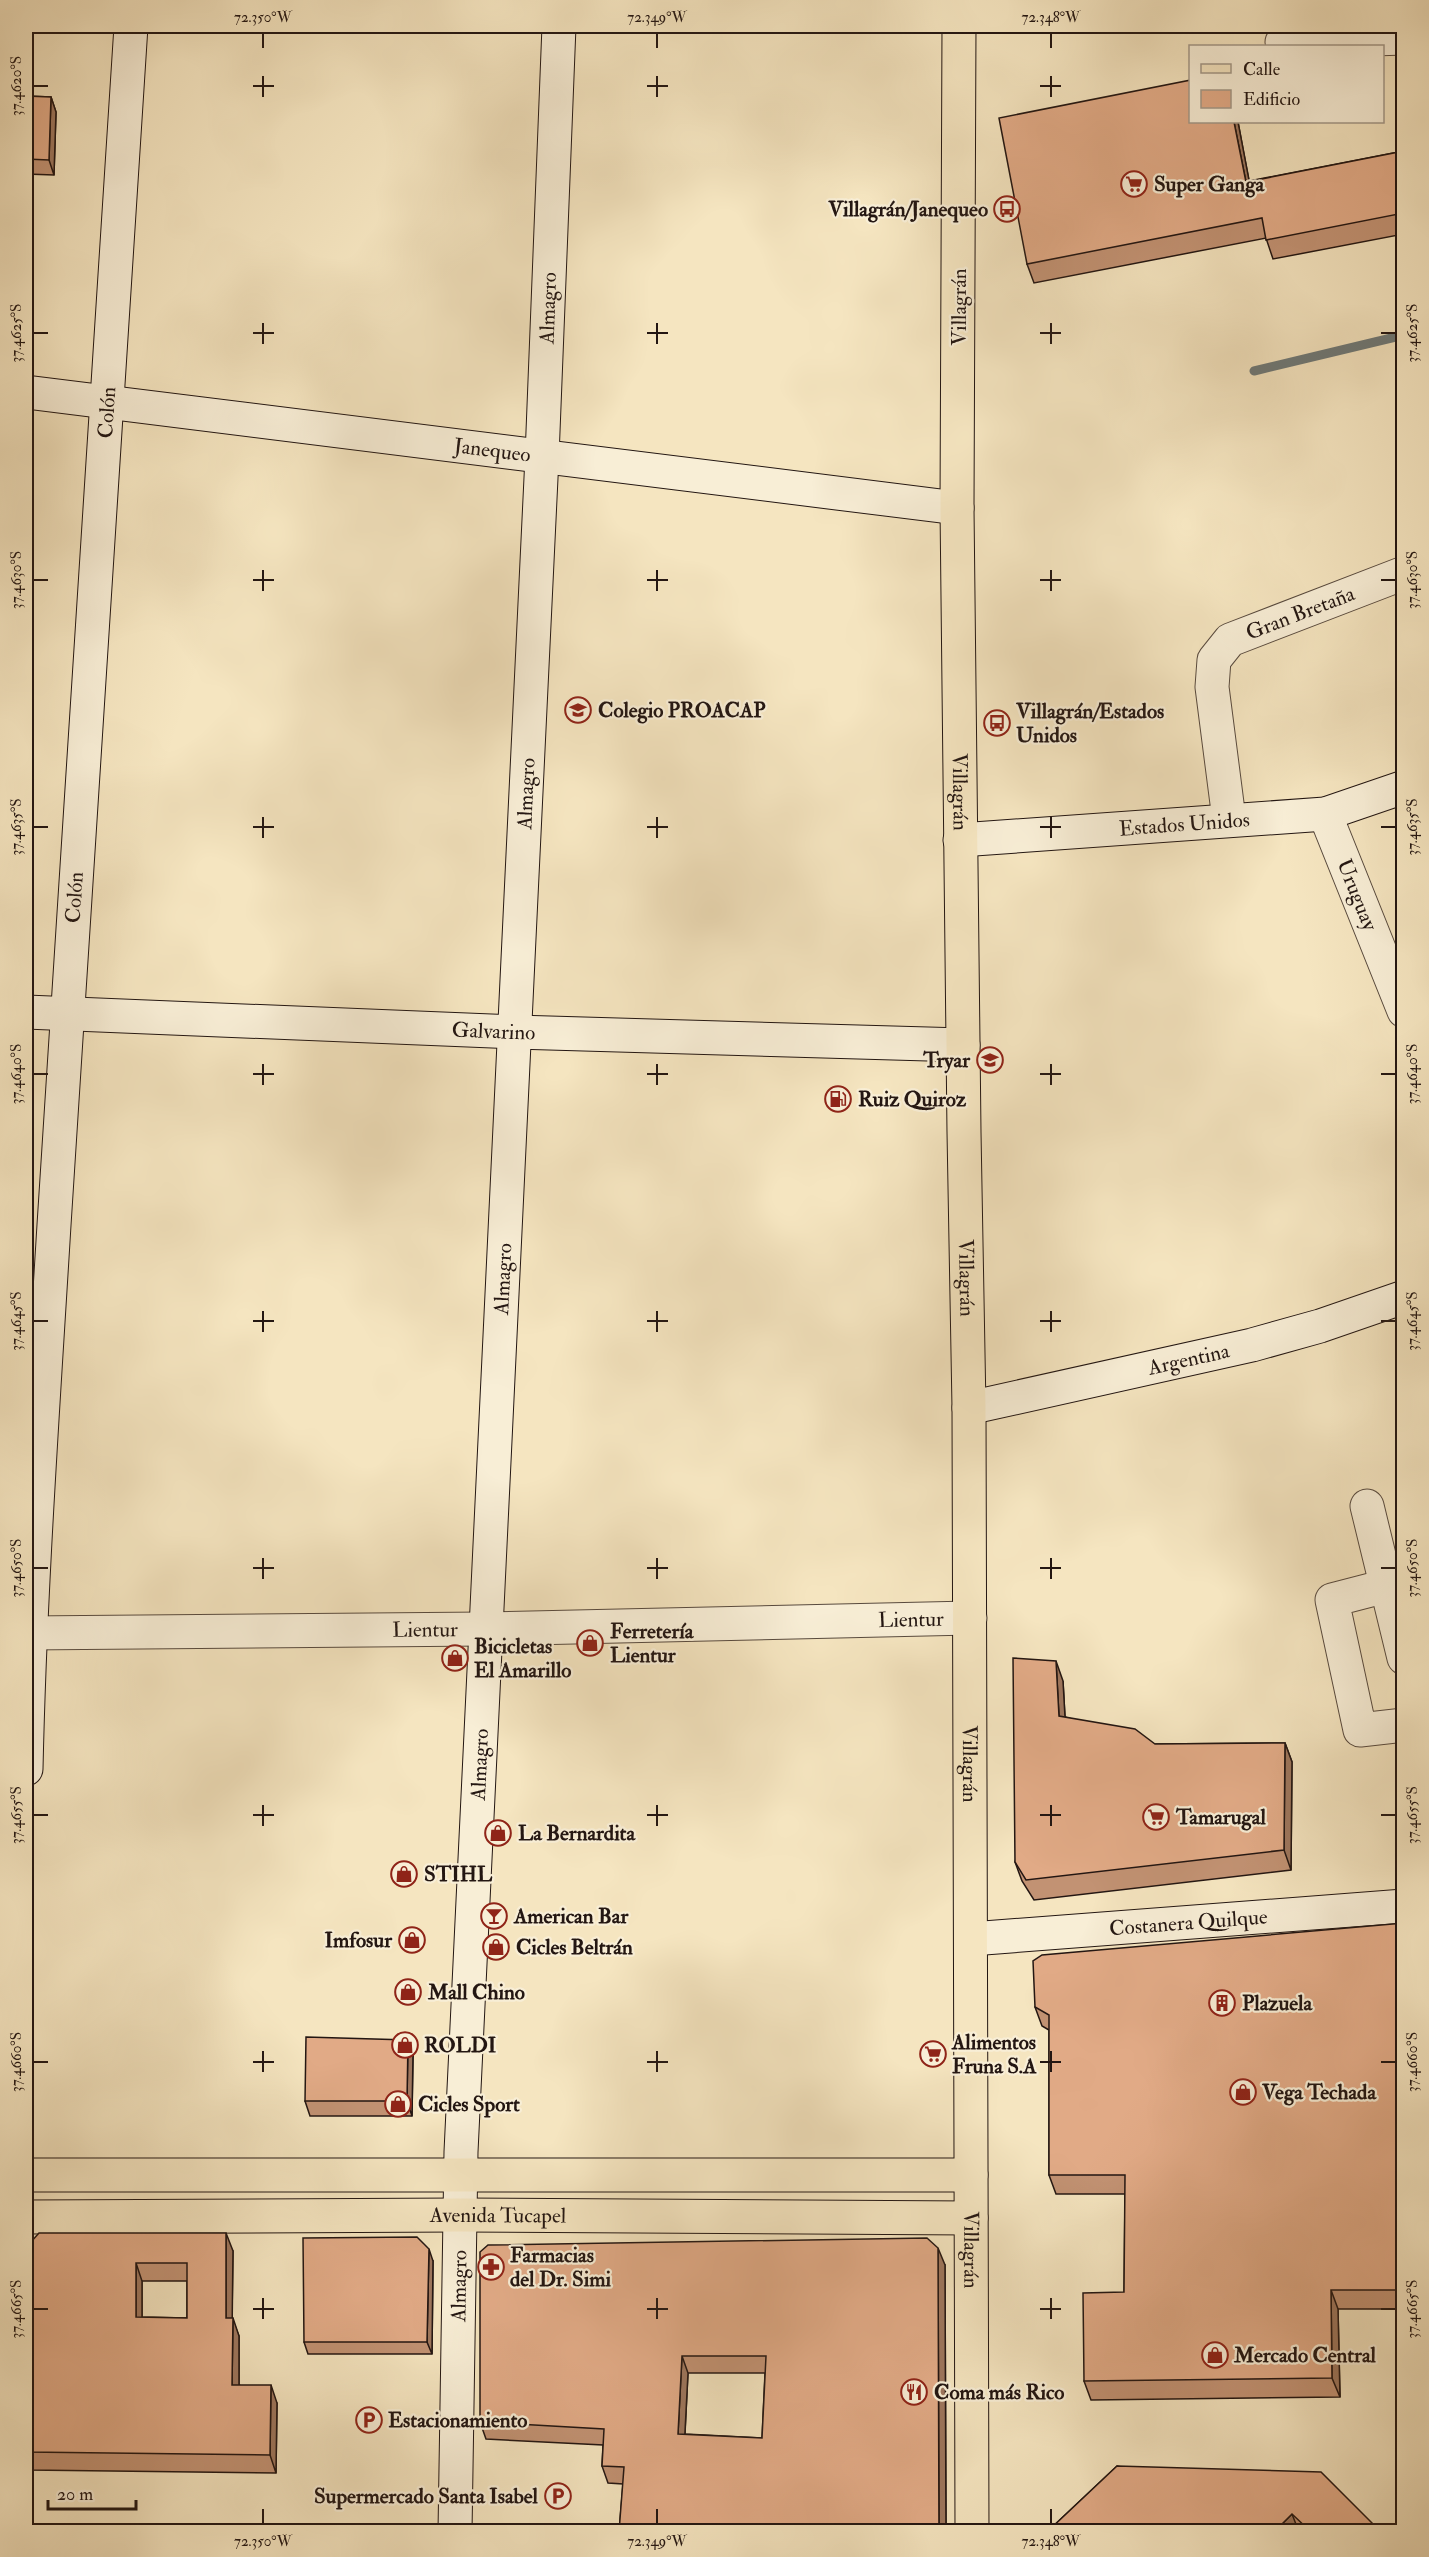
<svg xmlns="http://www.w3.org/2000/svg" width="1429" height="2557" font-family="'IM FELL Double Pica',serif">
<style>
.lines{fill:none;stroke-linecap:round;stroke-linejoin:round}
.stream{stroke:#6f7a79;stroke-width:9}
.street-casing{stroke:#584a3e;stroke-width:35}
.secondary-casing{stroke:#231612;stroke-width:35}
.primary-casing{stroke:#231612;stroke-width:35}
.street{stroke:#f8eed6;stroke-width:33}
.secondary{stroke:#f8eed6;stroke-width:33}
.primary{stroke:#f5e5c0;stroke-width:33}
.wall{fill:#c29273;stroke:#231612;stroke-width:1.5;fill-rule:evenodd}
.shaded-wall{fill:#9e775e;stroke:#231612;stroke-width:1.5}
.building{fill:#e1aa86;stroke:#231612;stroke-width:1.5;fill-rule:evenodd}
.ticks{fill:none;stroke:#231612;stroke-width:2}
.labels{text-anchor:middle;stroke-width:4.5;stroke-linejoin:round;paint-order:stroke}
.poi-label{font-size:21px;font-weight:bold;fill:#231612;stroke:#f8eed6;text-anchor:start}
.street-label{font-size:21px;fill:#231612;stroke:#f8eed6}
.neatline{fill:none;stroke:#231612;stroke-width:2}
.ticks-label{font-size:15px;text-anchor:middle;fill:#231612}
</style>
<rect width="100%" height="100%" fill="#f5e5c0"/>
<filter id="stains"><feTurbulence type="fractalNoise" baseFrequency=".00333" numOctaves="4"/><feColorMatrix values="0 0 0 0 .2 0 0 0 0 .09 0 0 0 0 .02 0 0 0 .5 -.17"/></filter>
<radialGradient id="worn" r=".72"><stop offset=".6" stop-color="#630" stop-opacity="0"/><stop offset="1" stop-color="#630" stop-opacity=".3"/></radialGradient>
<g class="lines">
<path class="stream" d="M1254 371 1404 335"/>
<g class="street-casing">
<g id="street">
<path d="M1282 42 1404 38"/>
<path id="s1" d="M1325 814 1404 1011"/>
<path id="s2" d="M1229 819 1212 687 1214 660 1230 640 1404 573"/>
<path d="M1367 1506 1404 1658"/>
<path d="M1386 1586 1332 1600 1360 1730 1404 1725"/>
<path id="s3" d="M26 1633 484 1629 970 1618"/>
</g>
</g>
<g class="secondary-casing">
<g id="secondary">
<path id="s4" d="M26 392 957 508"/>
<path id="s5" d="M960 840 1325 814 1404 787"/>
<path id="s6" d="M26 1012 515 1032 963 1045"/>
<path id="s7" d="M969 1408 1252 1345 1320 1326 1404 1297"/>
<path id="s8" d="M26 1769C30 1588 43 1407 54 1225 77 825 108 426 131 26"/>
<path id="s9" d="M971 1939 1404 1906"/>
<path id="s10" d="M455 2532 461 2152 542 457 559 26"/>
</g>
</g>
<g class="primary-casing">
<g id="primary">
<path id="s11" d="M959 26 957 508 964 1132 969 1408 972 2532"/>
<path d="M26 2175H971"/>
<path id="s12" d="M26 2217 460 2215 971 2218"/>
</g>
</g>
<use href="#street" class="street"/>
<use href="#secondary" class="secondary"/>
<use href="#primary" class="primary"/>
</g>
<path class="wall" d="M26 96 51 97 56 112 54 175 26 174Z
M1191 122H1238L1249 181 1404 151V234L1273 259 1266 238 1034 283 1027 264Z
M1063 1681 1065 1717 1155 1744 1285 1743 1292 1762 1291 1870 1034 1900 1022 1881 1015 1862Z
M1404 1923V2309H1338L1340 2397 1091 2400 1084 2381 1124 2292 1125 2194H1056L1049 2175V2030L1042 2026 1035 2007Z
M408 2040 413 2055 412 2116H310L305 2101Z
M30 2243 233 2251 232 2318 239 2336V2385L277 2403 276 2473 28 2470 26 2462V2309ZM142 2281H187V2318L142 2317Z
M433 2261 432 2354H308L304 2342Z
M945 2265 946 2532H619L623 2484 608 2483 602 2466 603 2445 486 2439 480 2422ZM688 2373H765L762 2438 685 2434Z
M1117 2466 1381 2532H1047Z"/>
<path class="shaded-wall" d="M51 97 56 112 54 175 49 160Z
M1234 122H1238L1253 201 1246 182Z
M1056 1661 1063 1681 1066 1735 1059 1716Z
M1285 1743 1292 1762 1291 1870 1284 1850Z
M408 2040 413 2055 412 2116 407 2101Z
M226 2233 233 2251 232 2336 226 2318Z
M938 2248 945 2265 946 2532H939Z
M429 2249 433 2261 432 2354 427 2342Z
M136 2263 142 2281V2335L136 2317Z
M1331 2290 1338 2309 1340 2397 1332 2378Z
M233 2318 239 2336V2403L232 2385Z
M682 2356 688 2373 684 2451 678 2434Z
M271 2385 277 2403 276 2473 270 2455Z
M1292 2514 1299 2532H1274Z"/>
<path class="building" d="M1191 80V122H1234L1246 182 1404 151V213L1266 240 1262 218 1027 264 999 118Z
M26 96 51 97 49 160 26 159Z
M1013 1658 1056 1661 1059 1716 1135 1729 1155 1744 1285 1743 1284 1850 1026 1880 1015 1862Z
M1404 1923V2290H1331L1332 2378 1084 2381 1083 2293 1124 2292 1125 2175H1049V2015L1035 2007 1033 1961 1042 1955Z
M306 2037 408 2040 407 2101H305Z
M39 2233H226V2318H233L232 2385H271L270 2455 26 2452V2309L30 2243ZM136 2263H187V2318L136 2317Z
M417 2237 429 2249 427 2342H304L303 2238Z
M927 2238 938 2248 939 2532H619L624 2467 602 2466 604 2429 480 2422V2252L488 2245ZM682 2356H766L762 2438 678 2434Z
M1117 2466 1321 2472 1381 2532H1311L1292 2514 1274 2532H1047Z
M423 2530V2532H321Z"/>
<path class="ticks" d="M263 33V48M657 33V48M1051 33V48M263 76V97M657 76V97M1051 76V97M33 86H48M253 86H274M647 86H668M1040 86H1061M263 323V344M657 323V344M1051 323V344M33 333H48M253 333H274M647 333H668M1040 333H1061M1381 333H1396M263 570V591M657 570V591M1051 570V591M33 580H48M253 580H274M647 580H668M1040 580H1061M1381 580H1396M263 817V838M657 817V838M1051 817V838M33 827H48M253 827H274M647 827H668M1040 827H1061M1381 827H1396M263 1064V1085M657 1064V1085M1051 1064V1085M33 1074H48M253 1074H274M647 1074H668M1040 1074H1061M1381 1074H1396M263 1311V1332M657 1311V1332M1051 1311V1332M33 1321H48M253 1321H274M647 1321H668M1040 1321H1061M1381 1321H1396M263 1558V1579M657 1558V1579M1051 1558V1579M33 1568H48M253 1568H274M647 1568H668M1040 1568H1061M1381 1568H1396M263 1805V1826M657 1805V1826M1051 1805V1826M33 1815H48M253 1815H274M647 1815H668M1040 1815H1061M1381 1815H1396M263 2051V2072M657 2051V2072M1051 2051V2072M33 2062H48M253 2062H274M647 2062H668M1040 2062H1061M1381 2062H1396M263 2298V2319M657 2298V2319M1051 2298V2319M33 2309H48M253 2309H274M647 2309H668M1040 2309H1061M1381 2309H1396M263 2509V2524M657 2509V2524M1051 2509V2524"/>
<defs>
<g id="supermarket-ring" transform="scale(1.35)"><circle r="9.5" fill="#f8eed6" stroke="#8f2418" stroke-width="1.5"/><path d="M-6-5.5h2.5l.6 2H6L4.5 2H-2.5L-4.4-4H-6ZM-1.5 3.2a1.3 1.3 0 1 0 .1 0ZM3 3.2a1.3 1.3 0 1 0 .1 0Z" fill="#8f2418"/></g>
<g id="bus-ring" transform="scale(1.35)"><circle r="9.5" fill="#f8eed6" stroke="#8f2418" stroke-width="1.5"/><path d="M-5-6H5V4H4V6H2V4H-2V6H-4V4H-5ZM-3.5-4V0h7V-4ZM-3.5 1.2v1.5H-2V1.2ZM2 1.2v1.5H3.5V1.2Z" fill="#8f2418"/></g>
<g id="school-ring" transform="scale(1.35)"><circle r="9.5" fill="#f8eed6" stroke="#8f2418" stroke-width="1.5"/><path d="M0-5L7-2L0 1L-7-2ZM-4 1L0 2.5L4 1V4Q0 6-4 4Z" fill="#8f2418"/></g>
<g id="fuel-ring" transform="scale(1.35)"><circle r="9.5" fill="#f8eed6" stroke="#8f2418" stroke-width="1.5"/><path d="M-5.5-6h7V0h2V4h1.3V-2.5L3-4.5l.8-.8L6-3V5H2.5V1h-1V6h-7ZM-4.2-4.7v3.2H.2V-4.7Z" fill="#8f2418"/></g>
<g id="shop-ring" transform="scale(1.35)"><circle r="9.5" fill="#f8eed6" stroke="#8f2418" stroke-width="1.5"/><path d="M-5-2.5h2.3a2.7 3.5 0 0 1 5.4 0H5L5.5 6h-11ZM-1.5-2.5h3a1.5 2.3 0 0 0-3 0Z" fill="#8f2418"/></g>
<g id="bar-ring" transform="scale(1.35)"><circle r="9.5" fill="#f8eed6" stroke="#8f2418" stroke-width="1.5"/><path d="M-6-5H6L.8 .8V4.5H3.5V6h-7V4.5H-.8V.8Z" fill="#8f2418"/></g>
<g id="building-ring" transform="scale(1.35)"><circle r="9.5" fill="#f8eed6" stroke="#8f2418" stroke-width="1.5"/><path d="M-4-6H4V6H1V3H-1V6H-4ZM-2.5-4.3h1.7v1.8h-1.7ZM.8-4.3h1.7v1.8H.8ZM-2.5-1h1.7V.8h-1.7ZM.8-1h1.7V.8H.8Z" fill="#8f2418"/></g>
<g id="pharmacy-ring" transform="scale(1.35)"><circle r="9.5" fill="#f8eed6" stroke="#8f2418" stroke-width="1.5"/><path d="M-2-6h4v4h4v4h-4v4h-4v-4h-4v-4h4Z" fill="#8f2418"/></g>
<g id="restaurant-ring" transform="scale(1.35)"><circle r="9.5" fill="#f8eed6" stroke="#8f2418" stroke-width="1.5"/><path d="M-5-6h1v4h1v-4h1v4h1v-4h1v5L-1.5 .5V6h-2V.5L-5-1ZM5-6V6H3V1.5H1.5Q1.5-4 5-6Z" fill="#8f2418"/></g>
<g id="parking-ring" transform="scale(1.35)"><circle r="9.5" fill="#f8eed6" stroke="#8f2418" stroke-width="1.5"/><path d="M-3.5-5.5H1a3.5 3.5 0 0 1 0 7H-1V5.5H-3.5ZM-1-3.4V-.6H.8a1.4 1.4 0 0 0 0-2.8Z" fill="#8f2418"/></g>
</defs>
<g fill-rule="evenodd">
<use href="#supermarket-ring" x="1134" y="184"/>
<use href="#bus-ring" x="1007" y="209"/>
<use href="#school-ring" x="578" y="710"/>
<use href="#bus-ring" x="997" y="723"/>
<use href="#school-ring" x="990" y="1060"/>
<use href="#fuel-ring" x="838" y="1099"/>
<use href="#shop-ring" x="590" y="1643"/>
<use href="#shop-ring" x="455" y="1658"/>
<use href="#supermarket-ring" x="1156" y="1817"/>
<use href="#shop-ring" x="498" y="1833"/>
<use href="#shop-ring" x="404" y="1874"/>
<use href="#bar-ring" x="494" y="1916"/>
<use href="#shop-ring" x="412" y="1940"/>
<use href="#shop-ring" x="496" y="1947"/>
<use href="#shop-ring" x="408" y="1992"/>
<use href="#building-ring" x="1222" y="2003"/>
<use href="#shop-ring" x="405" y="2045"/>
<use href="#supermarket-ring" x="933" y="2054"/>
<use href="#shop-ring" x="1243" y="2092"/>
<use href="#shop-ring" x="398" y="2104"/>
<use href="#pharmacy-ring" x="491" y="2267"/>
<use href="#shop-ring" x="1215" y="2355"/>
<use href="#restaurant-ring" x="914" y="2392"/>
<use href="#parking-ring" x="369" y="2420"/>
<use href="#parking-ring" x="558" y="2496"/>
</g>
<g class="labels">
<g class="poi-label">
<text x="1154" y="191">Super Ganga</text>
<text x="988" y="216" text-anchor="end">Villagrán/Janequeo</text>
<text x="598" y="717">Colegio PROACAP</text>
<text x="1016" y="718">Villagrán/Estados<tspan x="1016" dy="24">Unidos</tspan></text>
<text x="970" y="1067" text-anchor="end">Tryar</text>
<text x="858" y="1106">Ruiz Quiroz</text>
<text x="610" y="1638">Ferretería<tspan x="610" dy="24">Lientur</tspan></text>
<text x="474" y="1653">Bicicletas<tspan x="474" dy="24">El Amarillo</tspan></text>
<text x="1176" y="1824">Tamarugal</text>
<text x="518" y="1840">La Bernardita</text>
<text x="424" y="1881">STIHL</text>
<text x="514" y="1923">American Bar</text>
<text x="392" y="1947" text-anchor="end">Imfosur</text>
<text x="516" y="1954">Cicles Beltrán</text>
<text x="428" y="1999">Mall Chino</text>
<text x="1242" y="2010">Plazuela</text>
<text x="952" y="2049">Alimentos<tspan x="952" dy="24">Fruna S.A</tspan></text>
<text x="424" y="2052">ROLDI</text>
<text x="1262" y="2099">Vega Techada</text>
<text x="418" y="2111">Cicles Sport</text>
<text x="510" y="2262">Farmacias<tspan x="510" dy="24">del Dr. Simi</tspan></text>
<text x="1234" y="2362">Mercado Central</text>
<text x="934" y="2399">Coma más Rico</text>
<text x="388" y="2427">Estacionamiento</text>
<text x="538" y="2503" text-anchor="end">Supermercado Santa Isabel</text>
</g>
<g class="street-label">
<text dy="7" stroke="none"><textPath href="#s10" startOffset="2226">Almagro</textPath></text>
<text transform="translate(959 307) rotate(-90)" y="7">Villagrán</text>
<text dy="7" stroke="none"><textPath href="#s8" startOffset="1359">Colón</textPath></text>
<text dy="7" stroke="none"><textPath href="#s4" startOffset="470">Janequeo</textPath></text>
<text dy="7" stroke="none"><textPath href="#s2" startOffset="261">Gran Bretaña</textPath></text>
<text dy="7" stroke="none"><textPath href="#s10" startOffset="1740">Almagro</textPath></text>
<text dy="7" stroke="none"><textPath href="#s11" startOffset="766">Villagrán</textPath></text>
<text dy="7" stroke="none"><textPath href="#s5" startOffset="225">Estados Unidos</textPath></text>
<text dy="7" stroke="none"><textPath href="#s1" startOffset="87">Uruguay</textPath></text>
<text dy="7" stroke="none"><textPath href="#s8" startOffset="873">Colón</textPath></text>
<text dy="7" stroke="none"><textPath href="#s6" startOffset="468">Galvarino</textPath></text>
<text dy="7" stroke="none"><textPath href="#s10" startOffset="1254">Almagro</textPath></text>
<text dy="7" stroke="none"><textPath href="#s11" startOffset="1252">Villagrán</textPath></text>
<text dy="7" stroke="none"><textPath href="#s7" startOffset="225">Argentina</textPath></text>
<text dy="7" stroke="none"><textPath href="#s3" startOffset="885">Lientur</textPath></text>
<text dy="7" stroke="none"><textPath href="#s3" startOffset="399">Lientur</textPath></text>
<text dy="7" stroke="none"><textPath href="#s10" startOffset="768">Almagro</textPath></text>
<text dy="7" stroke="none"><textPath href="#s11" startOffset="1738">Villagrán</textPath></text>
<text dy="7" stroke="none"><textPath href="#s9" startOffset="218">Costanera Quilque</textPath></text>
<text dy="7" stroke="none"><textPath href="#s12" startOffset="472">Avenida Tucapel</textPath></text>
<text dy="7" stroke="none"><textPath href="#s11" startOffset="2224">Villagrán</textPath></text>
<text dy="7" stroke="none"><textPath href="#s10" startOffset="246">Almagro</textPath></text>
</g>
</g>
<rect width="1429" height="2557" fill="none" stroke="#f5e5c0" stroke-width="66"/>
<rect x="1189" y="45" width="195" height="78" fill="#f8eed6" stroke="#a39888" stroke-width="1.5"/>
<rect x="1201" y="64" width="30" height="9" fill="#f5e5c0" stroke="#a39888" stroke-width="1.5"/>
<text x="1243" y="75" font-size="18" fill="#231612">Calle</text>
<rect x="1201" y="90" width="30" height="18" fill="#e1aa86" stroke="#a39888" stroke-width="1.5"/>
<text x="1243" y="105" font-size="18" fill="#231612">Edificio</text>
<path d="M48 2500v9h88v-9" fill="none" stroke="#231612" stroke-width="3"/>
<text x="57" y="2500" font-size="18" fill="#231612" stroke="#f8eed6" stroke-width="4.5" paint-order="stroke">20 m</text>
<rect x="33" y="33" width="1363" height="2491" class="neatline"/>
<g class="ticks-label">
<text x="263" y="22">72.350°W</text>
<text x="657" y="22">72.349°W</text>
<text x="1051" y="22">72.348°W</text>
<text transform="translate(16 86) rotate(-90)" y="5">37.4620°S</text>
<text transform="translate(16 333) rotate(-90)" y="5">37.4625°S</text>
<text transform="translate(1412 333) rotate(-90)" y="5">37.4625°S</text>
<text transform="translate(16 580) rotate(-90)" y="5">37.4630°S</text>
<text transform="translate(1412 580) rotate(-90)" y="5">37.4630°S</text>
<text transform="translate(16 827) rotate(-90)" y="5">37.4635°S</text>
<text transform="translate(1412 827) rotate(-90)" y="5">37.4635°S</text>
<text transform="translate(16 1074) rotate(-90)" y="5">37.4640°S</text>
<text transform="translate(1412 1074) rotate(-90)" y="5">37.4640°S</text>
<text transform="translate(16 1321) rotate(-90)" y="5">37.4645°S</text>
<text transform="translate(1412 1321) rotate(-90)" y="5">37.4645°S</text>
<text transform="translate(16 1568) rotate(-90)" y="5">37.4650°S</text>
<text transform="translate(1412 1568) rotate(-90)" y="5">37.4650°S</text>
<text transform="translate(16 1815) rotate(-90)" y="5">37.4655°S</text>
<text transform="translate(1412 1815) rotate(-90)" y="5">37.4655°S</text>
<text transform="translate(16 2062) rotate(-90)" y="5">37.4660°S</text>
<text transform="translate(1412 2062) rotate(-90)" y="5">37.4660°S</text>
<text transform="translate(16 2309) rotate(-90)" y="5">37.4665°S</text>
<text transform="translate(1412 2309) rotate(-90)" y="5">37.4665°S</text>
<text x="263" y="2546">72.350°W</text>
<text x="657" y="2546">72.349°W</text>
<text x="1051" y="2546">72.348°W</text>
</g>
<rect width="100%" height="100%" filter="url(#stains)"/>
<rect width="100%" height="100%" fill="url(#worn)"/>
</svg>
